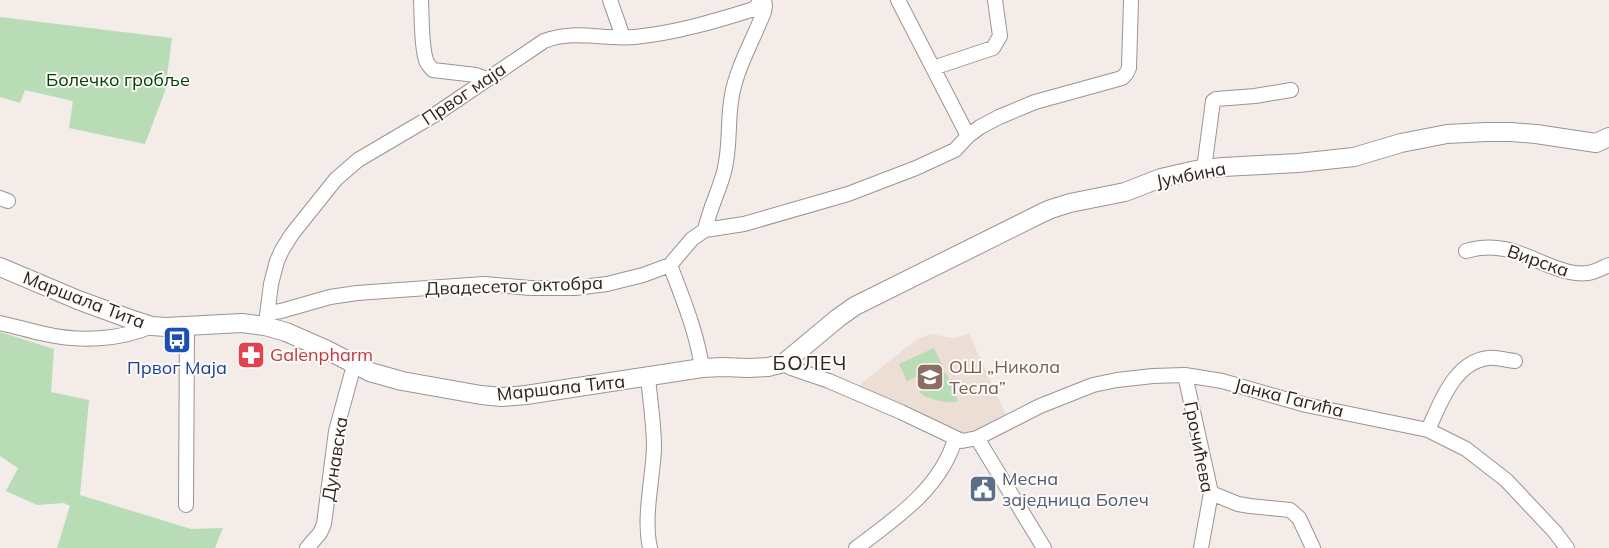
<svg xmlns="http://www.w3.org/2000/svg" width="1609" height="548" font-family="Mulish,sans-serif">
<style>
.built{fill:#ecddd5}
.green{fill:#b8dcb6}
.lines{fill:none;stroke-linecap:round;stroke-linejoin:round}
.minor-casing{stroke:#9b9491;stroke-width:16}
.tertiary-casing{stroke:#9b9491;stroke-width:20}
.minor{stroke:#fff;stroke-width:14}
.tertiary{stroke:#fff;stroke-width:18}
.labels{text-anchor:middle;stroke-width:4;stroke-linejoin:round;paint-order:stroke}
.park-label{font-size:18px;fill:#004004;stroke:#fefaf7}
.street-label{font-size:18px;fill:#282524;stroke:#fefaf7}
.health-label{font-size:18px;fill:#be3a42;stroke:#fefaf7;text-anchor:start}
.education-label{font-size:18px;fill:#785e54;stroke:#fefaf7;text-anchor:start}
.transit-label{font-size:18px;fill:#164399;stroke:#fefaf7}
.service-label{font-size:18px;fill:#4e5e75;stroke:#fefaf7;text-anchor:start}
.quarter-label{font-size:20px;letter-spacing:1px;fill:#282524;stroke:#fefaf7}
</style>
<rect width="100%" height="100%" fill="#f3ece8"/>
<path class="built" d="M930 334 954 338 969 334 1008 419 984 431 961 434 856 388 907 347 918 339Z"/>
<path class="green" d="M0 17 172 38 165 91 145 144 69 128 73 101 25 90 20 103 0 97Z
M0 332 54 349 51 392 89 400 80 495 191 529 223 528 215 548H57L70 506 64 503 37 505 6 491 18 468 0 456Z
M934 348 942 365 907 381 899 364Z
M941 373H946L958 401C950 405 927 399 920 393 918 380 931 377 941 373Z"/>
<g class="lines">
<g class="minor-casing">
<path id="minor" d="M421 0C422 17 421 45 426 60 427 64 430 67 433 70L476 75 487 79
M610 0 623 37
M898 0 968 136
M933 68 993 48 1000 36 995 0
M1204 169 1213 101 1216 99 1255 96 1291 90
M0 198 8 201
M705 230C709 210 719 191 724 172 731 146 727 120 732 95 737 67 754 38 764 12L765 6 764 0
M1466 251C1494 242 1517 251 1543 263 1558 269 1572 275 1588 273 1595 272 1602 268 1609 265
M670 265C683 299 697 333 702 368
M268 313 281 311 330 297 357 293 484 284 530 288H575L607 284 643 275 670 265 692 239 705 230 744 224 848 194 916 168 955 150 968 136 980 127 999 117 1035 102 1122 78 1126 74 1129 68 1131 0
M0 323C15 326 30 331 45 334 80 342 120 340 152 326
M266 323 271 284 277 261 282 250 292 234 336 179 358 160 436 114 544 41C575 29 603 40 635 37 675 33 716 21 754 9L762 0
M784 363 791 368 829 381 901 412 962 441 977 438 1040 406 1093 385 1117 380 1153 376 1185 375 1222 381 1306 405 1428 430 1466 449 1506 480 1555 532 1567 548
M1185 375 1211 493 1201 548
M648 377C650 400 654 424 654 447 653 480 643 516 650 548
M1428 430C1440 404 1454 362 1488 358 1496 357 1506 360 1515 361
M977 438 1044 548
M1211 493 1238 504 1250 506 1290 510 1299 518 1313 548
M186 505 187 327
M307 548 320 533 324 524 336 431 354 365
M856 548C895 519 941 488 955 439"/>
</g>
<g class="tertiary-casing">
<path id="tertiary" d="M0 267 78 300 130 319 152 326 166 327 242 323 265 326 286 332 325 349 370 372 402 381 481 395 502 397 526 395 702 368 723 367 748 368 768 367 784 363 838 318 855 306 1042 213 1051 209 1070 203 1125 192 1161 178 1196 170 1223 167 1298 163 1354 157 1401 143 1447 134 1485 132H1511L1536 134 1596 143 1609 137"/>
</g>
<use href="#minor" class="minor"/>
<use href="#tertiary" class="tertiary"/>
</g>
<defs>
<g id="bus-square" transform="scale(1.4375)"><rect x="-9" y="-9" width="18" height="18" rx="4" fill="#1a4fb4" stroke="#fefaf7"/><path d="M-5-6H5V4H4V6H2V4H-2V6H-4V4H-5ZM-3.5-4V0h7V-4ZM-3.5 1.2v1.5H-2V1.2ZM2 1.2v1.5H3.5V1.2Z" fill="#fff"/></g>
<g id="pharmacy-square" transform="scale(1.4375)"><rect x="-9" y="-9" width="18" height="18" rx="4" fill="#e0444e" stroke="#fefaf7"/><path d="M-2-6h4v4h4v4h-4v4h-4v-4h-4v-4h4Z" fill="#fff"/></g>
<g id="school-square" transform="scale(1.4375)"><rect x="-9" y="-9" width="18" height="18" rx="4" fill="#8d6e63" stroke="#fefaf7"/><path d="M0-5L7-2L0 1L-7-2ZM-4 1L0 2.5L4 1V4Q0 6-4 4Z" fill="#fff"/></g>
<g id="civic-square" transform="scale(1.4375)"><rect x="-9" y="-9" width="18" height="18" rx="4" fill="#5c6f8a" stroke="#fefaf7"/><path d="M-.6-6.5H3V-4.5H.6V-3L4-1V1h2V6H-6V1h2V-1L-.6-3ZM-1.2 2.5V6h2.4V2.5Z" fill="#fff"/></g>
</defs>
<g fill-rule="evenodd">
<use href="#bus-square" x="177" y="340"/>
<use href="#pharmacy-square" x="251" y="355"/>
<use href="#school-square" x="930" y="377"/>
<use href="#civic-square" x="983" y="489"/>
</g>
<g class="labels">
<g class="park-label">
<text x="118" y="86">Болечко гробље</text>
</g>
<g class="street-label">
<text transform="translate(464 94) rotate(-34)" y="6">Првог маја</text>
<text transform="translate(1191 175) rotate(-11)" y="6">Јумбина</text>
<text transform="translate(1538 261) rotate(19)" y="6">Вирска</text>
<text transform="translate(514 286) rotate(-2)" y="6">Двадесетог октобра</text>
<text transform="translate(84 300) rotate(21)" y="6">Маршала Тита</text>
<text transform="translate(561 388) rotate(-6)" y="6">Маршала Тита</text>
<text transform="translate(1289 398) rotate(14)" y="6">Јанка Гагића</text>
<text transform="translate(1199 447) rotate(79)" y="6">Грочићева</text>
<text transform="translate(335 459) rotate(-81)" y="6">Дунавска</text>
</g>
<g class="health-label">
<text x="270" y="361">Galenpharm</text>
</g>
<g class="education-label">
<text x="949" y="373">ОШ „Никола<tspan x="949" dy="21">Тесла”</tspan></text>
</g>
<g class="transit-label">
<text x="177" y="374">Првог Маја</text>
</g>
<g class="service-label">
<text x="1002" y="485">Месна<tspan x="1002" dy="21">заједница Болеч</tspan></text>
</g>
<g class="quarter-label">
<text x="810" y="370">БОЛЕЧ</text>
</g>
</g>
</svg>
